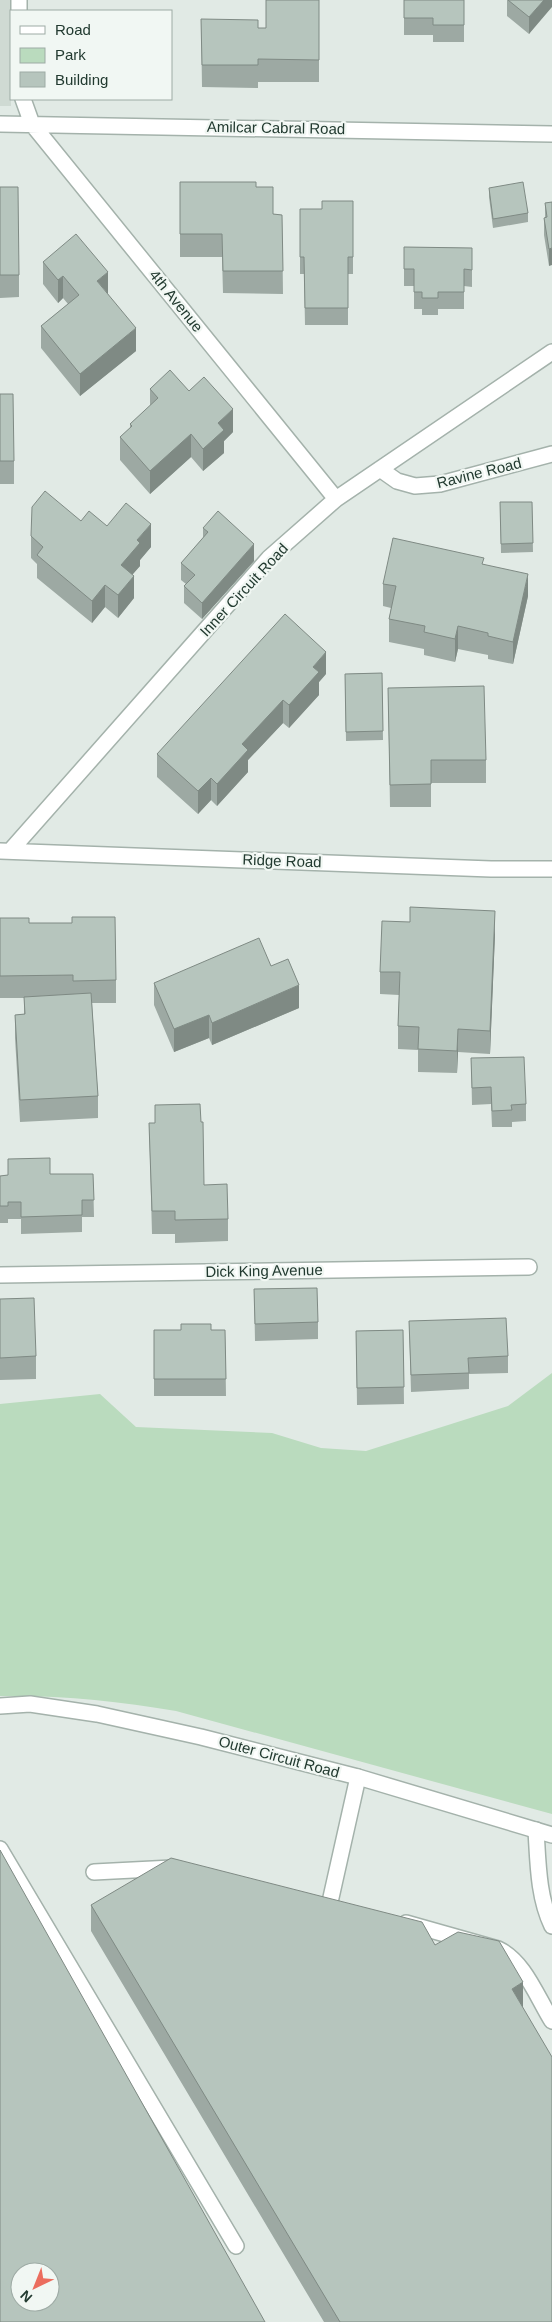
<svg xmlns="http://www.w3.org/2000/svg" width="552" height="2322" font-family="Arial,sans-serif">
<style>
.built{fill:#cfdad3}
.green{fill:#badbbe}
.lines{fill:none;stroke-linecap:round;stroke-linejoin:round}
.service-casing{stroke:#a4b2ab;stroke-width:18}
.minor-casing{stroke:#a4b2ab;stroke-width:18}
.service{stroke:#fff;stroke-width:15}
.minor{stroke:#fff;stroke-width:15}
.wall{fill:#9da9a3}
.shaded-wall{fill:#7f8a84}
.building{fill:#b6c5bd;stroke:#7f8a84;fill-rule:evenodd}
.labels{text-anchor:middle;stroke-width:4.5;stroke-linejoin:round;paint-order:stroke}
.street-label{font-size:15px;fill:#223a30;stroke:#f1f7f3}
</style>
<rect width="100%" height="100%" fill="#e1eae5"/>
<path class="built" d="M0 0H10L11 106H0Z"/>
<path class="green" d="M552 1373V1814L176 1711C117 1701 60 1695 0 1696V1404L100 1394 136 1427 272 1433 321 1448 366 1451 508 1406Z"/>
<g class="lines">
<g class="service-casing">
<path id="service" d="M536 1830C538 1862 538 1897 552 1926
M0 1849 236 2246
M94 1872 172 1868
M330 1902 358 1777
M406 1923 498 1949C524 1961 537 1997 552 2021"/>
</g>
<g class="minor-casing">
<path id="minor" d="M19 0V11
M23 99 32 124 336 499
M0 124 552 134
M380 469 397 481 415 486 440 484 552 454
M11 850 269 558 336 499 552 352
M0 851 491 869H552
M0 1275 529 1267
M0 1706 30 1704 97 1714 201 1737 358 1777 552 1835"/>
</g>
<use href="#service" class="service"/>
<use href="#minor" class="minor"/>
</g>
<path class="wall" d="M319 0V82H258V88L202 87 201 19 258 28H266Z
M404 0H464V42H433V35H404Z
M507 0H552L529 34 507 16Z
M180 182 256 187 273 214 282 215 283 294 223 293 222 257H180Z
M0 187 19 275V297L0 298Z
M489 188 528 213V222L493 228 489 197Z
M353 201V274H348V325H305L304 274H300V209H322Z
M552 202 549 266 544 235V218H545V203Z
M404 247 472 248V287L464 286V309H438V315H422V309H414V286H404Z
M43 262 108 294 136 351 80 396 41 348V326L68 304 63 298 58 303 43 284Z
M150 389 189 391 233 432 224 441V453L203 471 191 457 150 494 120 460V437L130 428V424L150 406Z
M0 394 14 461V484H0Z
M500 502H532L533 552 501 553Z
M81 521 107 526 151 547 140 560V566L132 574 134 598 118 618 105 607 92 623 37 578V564L31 558V536Z
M203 528 254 561 202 619 184 603V586L186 584 181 580V563L203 538Z
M484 564 528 596 513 664 488 659V655L458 649 455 662 424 655V649L389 642V619L391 608 383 606V584Z
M382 673 383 740 346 741 345 674Z
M326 674 319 682V695L289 728 283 723 248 760V772L217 806 211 800 198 814 157 777V754Z
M388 688 486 760V783H431V807H390Z
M0 918 29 923 116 980V1003H92L98 1096V1118L20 1122 15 1038V1015L24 1014V998H0Z
M410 922 495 934 490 1054 458 1052 457 1073 418 1072V1050L398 1049V1026L399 995 380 994V972Z
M271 966 299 1008 212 1045 209 1038 174 1052 154 1005V983Z
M471 1058 526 1104V1121L512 1122V1127H492L491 1104 472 1105Z
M149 1123 204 1185 228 1219V1241L175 1243V1234H152Z
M8 1159 50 1174H93L94 1217H82V1232L21 1234V1219H8V1223H0V1176L8 1175Z
M254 1289 318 1322V1339L255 1341Z
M0 1299 36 1356V1379L0 1380Z
M409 1321 508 1356V1373L469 1374V1389L411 1392Z
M154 1330H225L226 1396H154Z
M403 1330 404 1404 357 1405 356 1331Z
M91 1905 435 1945 523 2008 552 2322H324L91 1931Z"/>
<path class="shaded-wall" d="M544 0H552V7L529 34V17Z
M552 248V265L549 266V249Z
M108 272V294L97 281Z
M63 276V298L58 303V280Z
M136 328V351L80 396V374Z
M233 409V432L224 441V453L203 471V449L218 423Z
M191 434V457L150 494V471Z
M151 524V547L140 560V566L121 588V565L137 540Z
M254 544V561L202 619V603Z
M528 574V596L513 664V642Z
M134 576V598L118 618V595Z
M105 585V607L92 623V601Z
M458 626V649L455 662V639Z
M326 652V674L319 682V695L289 728V705L313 667Z
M283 700V723L248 760V772L217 806V784L242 744Z
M211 778V800L198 814V791Z
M495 911V934L490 1054V1031Z
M299 985V1008L212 1045V1023Z
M209 1015V1038L174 1052V1029Z
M458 1029V1052L457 1073V1051Z
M523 1982V2008L512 1989Z"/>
<path class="building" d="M266 0H319V60L258 59V65H202L201 19 258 20V28H266Z
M404 0H464V25H433V18H404Z
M508 0H544L529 17Z
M180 182H256V187H273V214L282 215 283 271H223L222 234H180Z
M523 182 528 213 493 219 489 188Z
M0 187H18L19 275H0Z
M322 201H353V257H348V308H305L304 257H300V209H322Z
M552 202V248L549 249 544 218 547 217 545 203Z
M76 234 108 272 97 281 136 328 80 374 41 326 79 295 63 276 58 280 43 262Z
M404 247 472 248V270L464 269V292H438V298H422V292H414V269H404Z
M170 370 189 391 204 377 233 409 218 423 224 430 203 449 191 434 150 471 120 437 132 426 130 424 158 398 150 389Z
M0 394H13L14 461H0Z
M45 491 81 521 89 511 107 526 126 503 151 524 137 540 140 543 121 565 134 576 118 595 105 585 92 601 37 555 43 547 31 536 32 507Z
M500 502H532L533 543 501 544Z
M218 511 254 544 202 603 184 586 195 575 181 563 208 532 203 528Z
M393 538 484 558 482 564 528 574 513 642 488 636V633L458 626 455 639 424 632 425 626 389 619 396 586 383 584Z
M285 614 326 652 313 667 319 672 289 705 283 700 242 744 248 750 217 784 211 778 198 791 157 754Z
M382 673 383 731 346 732 345 674Z
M484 686 486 760H431V784L390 785 388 688Z
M410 907 495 911 490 1031 458 1029 457 1051 418 1049 419 1027 398 1026 400 972H380L382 921 410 922Z
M72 917H115L116 980 73 981V975L0 976V918H29V923H72Z
M259 938 271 966 288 959 299 985 212 1023 209 1015 174 1029 154 983Z
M91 993 98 1096 20 1100 15 1015 25 1014 24 997Z
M524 1057 526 1104 511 1105 512 1110 492 1111 491 1087 472 1088 471 1058Z
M200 1104 201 1122H203L204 1185 227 1184 228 1219 175 1220V1211H152L149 1123H155V1105Z
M50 1158V1174H93L94 1200H82V1215L21 1217V1202H8V1206H0V1176L8 1175V1159Z
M317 1288 318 1322 255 1324 254 1289Z
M34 1298 36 1356 0 1358V1299Z
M506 1318 508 1356 468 1358 469 1373 411 1375 409 1321Z
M181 1324H211V1330H225L226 1379H154V1330H181Z
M403 1330 404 1387 357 1388 356 1331Z
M0 1850 265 2322H0ZM20 2272H50V2302H20Z
M171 1858 422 1922 435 1945 458 1932 499 1941 523 1982 512 1989 552 2057V2322H340L91 1905Z"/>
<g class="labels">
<g class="street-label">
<text transform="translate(276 128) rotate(1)" y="5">Amilcar Cabral Road</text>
<text transform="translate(176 301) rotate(51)" y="5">4th Avenue</text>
<text transform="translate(479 473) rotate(-14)" y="5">Ravine Road</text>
<text transform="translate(244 590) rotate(-47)" y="5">Inner Circuit Road</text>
<text transform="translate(282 861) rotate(2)" y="5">Ridge Road</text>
<text transform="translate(264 1271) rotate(-1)" y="5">Dick King Avenue</text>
<text transform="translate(279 1757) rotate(15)" y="5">Outer Circuit Road</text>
</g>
</g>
<rect x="10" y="10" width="162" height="90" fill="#f1f7f3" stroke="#9eaba5"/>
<rect x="20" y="26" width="25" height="8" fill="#ffffff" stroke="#9eaba5"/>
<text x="55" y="35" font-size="15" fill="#223a30">Road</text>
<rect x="20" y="48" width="25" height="15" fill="#badbbe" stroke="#9eaba5"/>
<text x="55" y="60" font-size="15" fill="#223a30">Park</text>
<rect x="20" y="72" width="25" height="15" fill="#b6c5bd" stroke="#9eaba5"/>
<text x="55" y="85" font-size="15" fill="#223a30">Building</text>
<g transform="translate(35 2287) rotate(223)"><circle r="24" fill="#f1f7f3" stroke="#9eaba5"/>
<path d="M0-4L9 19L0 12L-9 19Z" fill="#eb6d5e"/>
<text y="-8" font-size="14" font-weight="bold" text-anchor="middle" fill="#223a30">N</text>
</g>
</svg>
